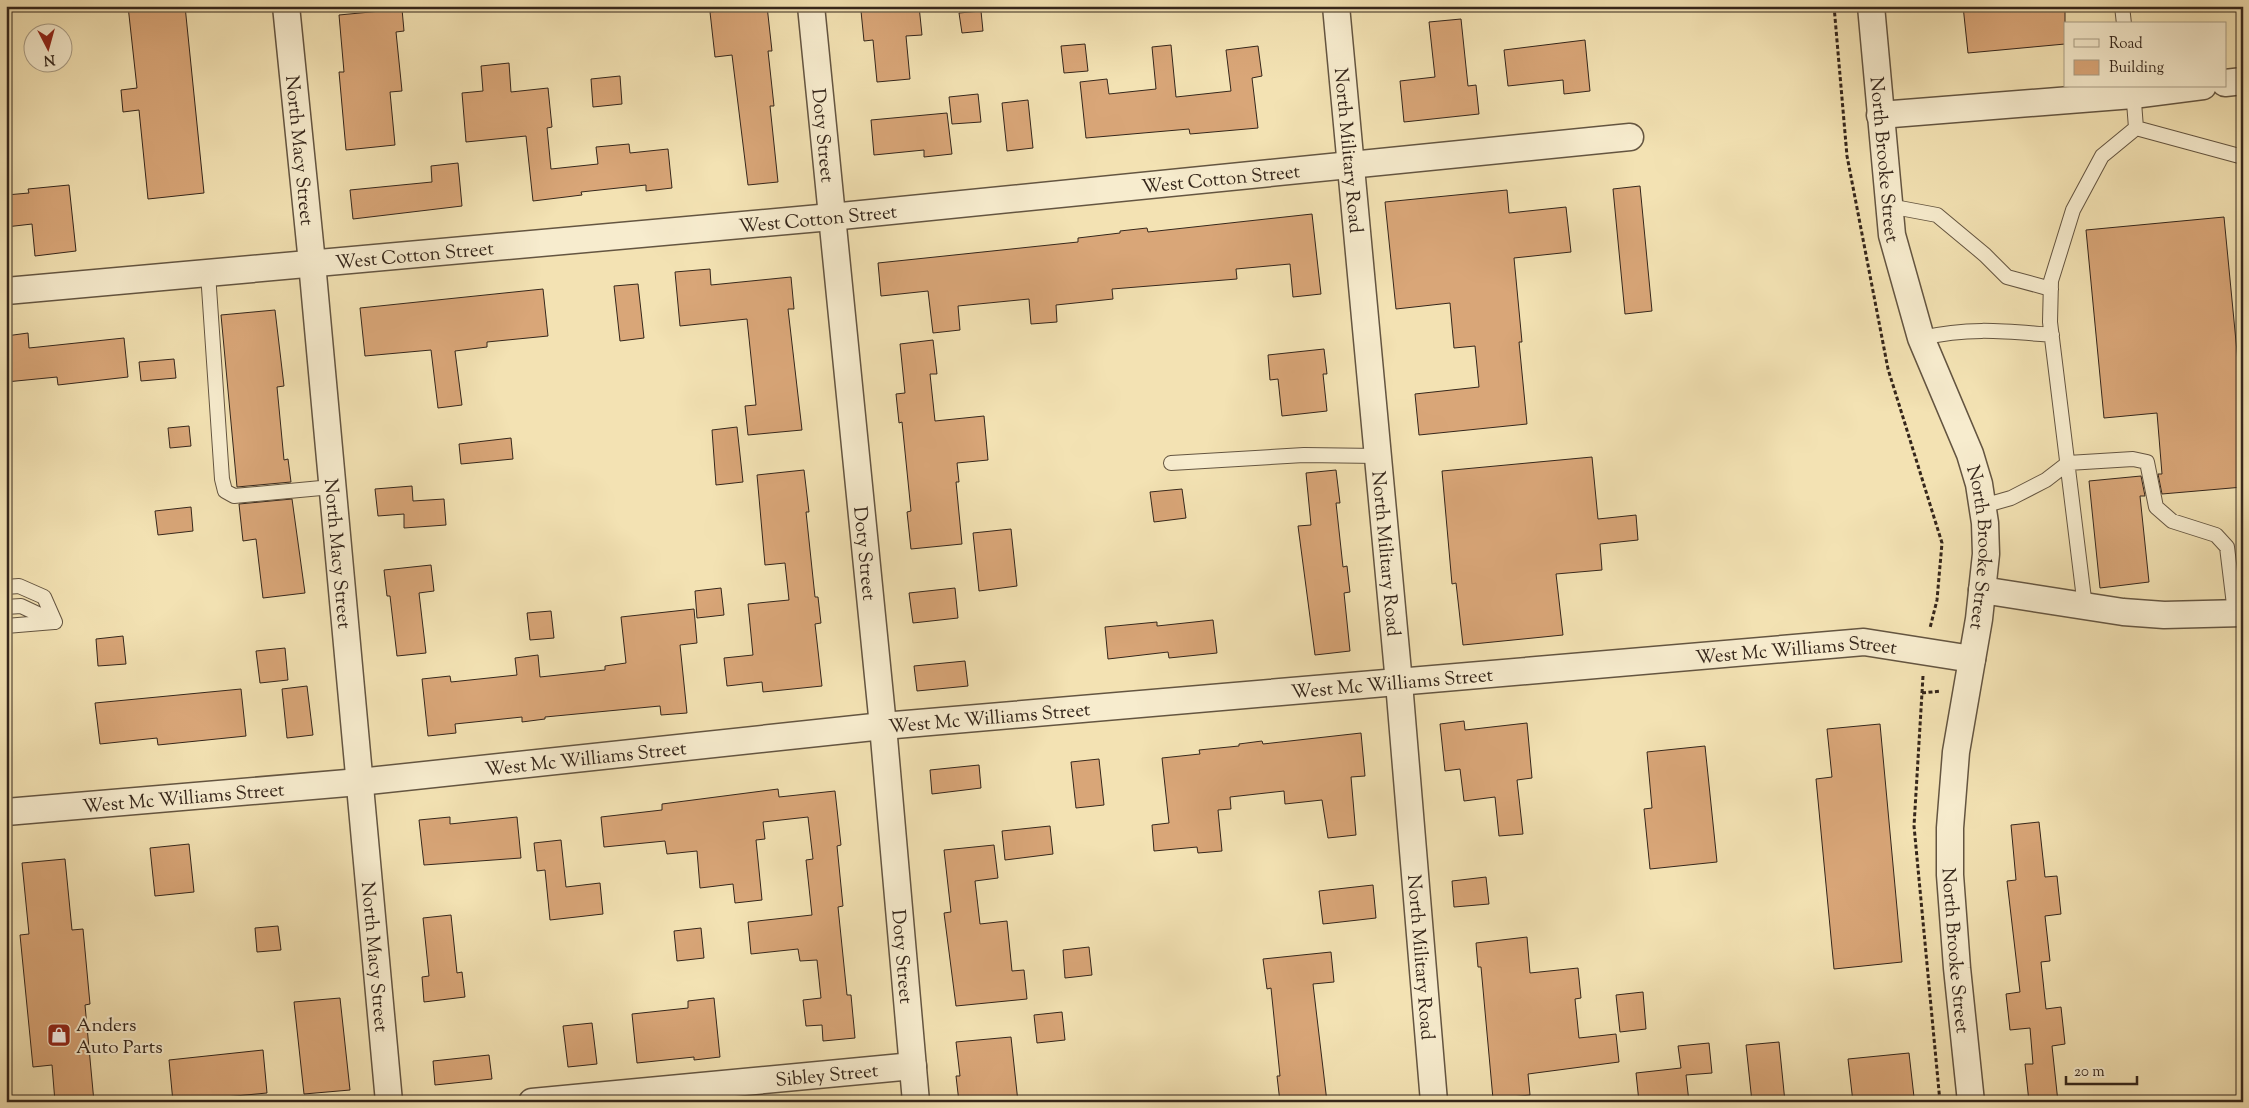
<svg xmlns="http://www.w3.org/2000/svg" width="2249" height="1108" font-family="'Sorts Mill Goudy',serif">
<style>
.building{fill:#d9a678;stroke:#35261b}
.lines{fill:none;stroke-linecap:round;stroke-linejoin:round}
.service-casing{stroke:#645541;stroke-width:16}
.minor-casing{stroke:#645541;stroke-width:29}
.path{stroke:#35261b;stroke-width:3;stroke-dasharray:4 2.5;stroke-linecap:butt}
.service{stroke:#f7ecce;stroke-width:14}
.minor{stroke:#f7ecce;stroke-width:26}
.labels{text-anchor:middle;stroke-width:4;stroke-linejoin:round;paint-order:stroke}
.street-label{font-size:19px;fill:#35261b;stroke:#f7ecce}
.poi-label{font-size:19px;fill:#35261b;stroke:#f7ecce;text-anchor:start}
</style>
<rect width="100%" height="100%" fill="#f3e2b3"/>
<filter id="stains"><feTurbulence type="fractalNoise" baseFrequency=".004" numOctaves="4"/><feColorMatrix values="0 0 0 0 .2 0 0 0 0 .09 0 0 0 0 .02 0 0 0 .5 -.17"/></filter>
<radialGradient id="worn" r=".72"><stop offset=".6" stop-color="#630" stop-opacity="0"/><stop offset="1" stop-color="#630" stop-opacity=".3"/></radialGradient>
<path class="building" d="M128 6H185L204 193 148 199 139 110 123 112 121 90 137 88Z
M767 6 772 51H768L774 106H770L778 182 748 185 732 55 715 57 710 12Z
M908 6H919L922 35 906 36 910 79 877 82 873 40 864 41 861 11Z
M1963 6H2065V44L1968 53Z
M402 9 404 31 396 32 402 91 390 92 395 145 346 150 339 72H344L339 15Z
M981 11 983 31 962 33 959 13Z
M1461 19 1468 86 1476 85 1479 114 1404 122 1400 81 1435 77 1429 22Z
M1585 40 1590 91 1564 94 1563 80 1508 86 1504 50Z
M1085 44 1088 71 1064 73 1061 46Z
M1171 45 1176 97 1231 91 1226 50 1258 46 1262 76 1252 78 1258 128 1190 134 1189 129 1086 138 1080 82 1107 79 1109 94 1156 89 1152 47Z
M509 63 511 92 548 88 552 127 547 128 551 169 598 164 596 147 629 144 630 153 668 149 672 188 646 191V185L581 192 582 195 533 201 526 136 466 142 462 93 483 91 481 66Z
M620 76 622 104 593 107 591 79Z
M978 94 981 122 952 124 949 97Z
M1028 100 1033 148 1007 151 1002 103Z
M947 113 952 154 924 157V150L874 155 871 120Z
M458 163 462 206 353 219 350 190 432 182 431 166Z
M69 185 76 251 35 256 32 224 6 227V195L29 193 28 189Z
M1640 186 1652 311 1625 314 1613 189Z
M1507 190 1509 213 1566 207 1571 252 1514 258 1522 342H1519L1527 424 1419 435 1415 394 1479 387 1475 346 1454 348 1450 303 1396 309 1385 202Z
M1312 214 1321 294 1293 297 1290 264 1236 269 1237 279 1112 289 1113 299 1056 305 1057 322 1031 324 1029 299 958 306 960 330 933 333 928 291 881 296 878 263 1078 242V238L1120 233V231L1147 228 1148 232Z
M2224 217 2243 414V487L2162 494 2158 474H2162L2157 413 2104 418 2086 230Z
M710 269 711 285 791 277 794 309H788L802 430 748 435 745 406 756 405 747 319 680 326 675 272Z
M638 284 644 338 620 341 614 286Z
M543 289 548 336 487 342V347L455 351 462 405 438 408 431 350 365 356 360 308Z
M275 310 284 386 277 387 284 460 288 459 291 482 237 487 221 315Z
M28 333 29 348 124 338 128 377 58 385 57 377 6 382V336Z
M933 340 937 374H930L935 421 984 416 988 460 957 463 959 482H956L962 544 911 549 907 512 911 511 902 422 899 423 896 394 905 393 900 344Z
M1324 349 1327 374H1323L1327 411 1282 416 1278 379 1270 380 1268 355Z
M174 359 176 378 141 381 139 362Z
M189 426 191 446 170 448 168 428Z
M737 427 743 482 716 485 712 430Z
M511 438 513 459 461 464 459 444Z
M1592 457 1598 519 1636 515 1638 540 1600 544 1602 570 1556 574 1563 635 1463 645 1456 583 1452 584 1442 471Z
M804 470 809 512H806L815 597H818L821 623 815 624 822 686 763 692 762 682 727 686 724 658 753 655 748 604 789 600 785 563 765 565 757 475Z
M1336 470 1340 503H1336L1343 567 1347 566 1350 592 1344 593 1350 651 1315 655 1298 526 1311 525 1306 473Z
M2141 476 2145 496H2140L2149 582 2100 588 2089 481Z
M412 486 413 501 444 499 446 525 404 528V514L378 516 375 489Z
M1182 489 1186 518 1154 522 1150 492Z
M292 499 305 593 263 598 256 539 243 541 239 504Z
M191 507 193 531 158 535 155 511Z
M1011 529 1017 586 979 591 973 533Z
M431 565 434 591 419 593 426 653 397 656 390 596H387L384 570Z
M721 588 724 615 697 618 695 591Z
M955 588 958 618 913 623 909 593Z
M694 609 697 643 680 645 687 713 661 715 660 706 545 717V719L522 722V717L455 724 456 733 428 736 422 679 450 676 451 682 517 675 515 658 538 655 540 677 605 670V666L626 663 621 617Z
M551 611 554 638 530 640 527 613Z
M1213 620 1217 653 1169 658 1168 652 1108 659 1105 627 1157 622V626Z
M123 636 126 664 98 666 96 639Z
M285 648 288 680 260 683 256 651Z
M965 661 968 686 917 691 914 666Z
M307 686 313 735 287 738 282 689Z
M241 689 246 736 158 745 157 738 100 744 95 703Z
M1464 721 1465 730 1527 723 1532 778 1517 780 1523 834 1499 836 1495 797 1464 801 1460 769 1445 771 1440 724Z
M1880 724 1902 962 1834 969 1816 779 1832 777 1827 729Z
M1361 733 1365 776 1351 777 1356 835 1328 838 1322 800 1285 804 1284 791 1230 797 1231 809 1218 810 1222 851 1198 853 1197 847 1154 851 1152 825 1169 823 1162 758 1200 754 1199 750 1239 746V744L1262 741 1263 744Z
M1705 746 1717 862 1650 869 1644 809 1652 808 1647 752Z
M1099 759 1104 805 1076 808 1071 762Z
M979 765 981 788 932 794 930 770Z
M778 789 779 797 835 791 841 845 837 846 843 906 838 907 847 995H851L855 1038 823 1041 822 1025 806 1026 803 1000 821 998 817 960 800 961 798 949 751 954 748 922 812 915 806 860 813 859 808 817 763 822 765 839 756 840 762 900 735 903 733 884 700 888 697 851 667 854 665 841 604 847 601 817 662 810V804Z
M450 817V824L517 817 521 858 424 865 419 820Z
M2039 822 2045 877 2057 876 2061 914 2045 916 2050 961 2041 962 2046 1009 2061 1007 2065 1044 2052 1046 2058 1102H2029L2025 1064H2033L2030 1028 2010 1030 2006 994 2020 992 2007 881 2016 880 2011 825Z
M1050 826 1053 854 1005 860 1002 831Z
M561 840 566 887 600 883 603 914 550 920 545 870 537 871 534 843Z
M189 844 194 892 155 896 150 848Z
M994 845 998 878 975 881 980 924 1007 921 1012 971 1024 970 1027 999 956 1006 944 913 951 912 944 850Z
M65 859 72 930 83 929 90 1004 85 1005 94 1102H55L52 1065 33 1067 20 935 29 934 22 863Z
M1486 877 1489 904 1454 907 1452 881Z
M1373 885 1376 918 1323 924 1319 891Z
M451 915 457 973 462 972 465 997 424 1002 422 977 429 976 423 918Z
M278 926 281 950 257 952 255 928Z
M701 928 704 958 677 961 674 931Z
M1527 937 1530 973 1578 968 1581 998 1575 999 1579 1038 1616 1034 1619 1062 1528 1074 1530 1095 1493 1099 1481 967H1478L1476 943Z
M1089 947 1092 975 1065 978 1063 950Z
M1331 952 1334 982 1313 984 1327 1102H1280L1277 1076H1280L1271 988 1267 989 1263 959Z
M1643 992 1646 1029 1620 1032 1616 995Z
M340 998 350 1090 304 1094 294 1002Z
M714 998 720 1057 694 1060V1057L637 1063 632 1014 688 1008V1001Z
M1062 1012 1065 1040 1037 1043 1034 1015Z
M592 1023 597 1064 568 1067 563 1026Z
M1011 1037 1018 1102H959L956 1076H960L956 1042Z
M1779 1042 1785 1102H1752L1746 1045Z
M1709 1043 1712 1073 1686 1075 1689 1102H1639L1636 1073 1681 1068 1678 1046Z
M263 1050 267 1093 214 1098V1102H173L169 1060Z
M1909 1053 1914 1097 1853 1102 1848 1059Z
M489 1055 492 1079 435 1085 433 1061Z"/>
<g class="lines">
<g class="service-casing">
<path id="service" d="M2122 6 2124 24
M2136 128 2243 157
M1889 206 1937 215 1985 255 2007 277 2051 289
M208 273 222 479 225 491 234 496 332 487
M1921 338C1970 327 2003 331 2052 335
M1171 463 1304 455 1378 456
M1983 506 2011 498 2046 480 2068 463 2133 459 2147 462 2156 507 2172 521 2216 535 2227 547 2235 613
M6 587 19 586 44 597 55 622
M6 607 21 606 55 622
M2085 607 2050 322 2051 281 2073 210 2102 156 2136 128 2133 89
M6 626 54 622"/>
</g>
<g class="minor-casing">
<g id="minor">
<path id="s1" d="M286 6 312 263 389 1102"/>
<path id="s2" d="M811 6 883 726 916 1102"/>
<path id="s3" d="M1336 6 1399 683 1434 1102"/>
<path id="s4" d="M1871 6 1892 235 1921 338 1970 454 1979 484 1985 523 1986 554 1979 619 1956 752 1950 828V875L1957 968 1971 1102"/>
<path d="M2225 83 2243 81"/>
<path d="M1880 115 2133 95 2203 86"/>
<path id="s5" d="M6 291 831 217 1630 137"/>
<path d="M1982 590 2123 612 2164 615 2243 613"/>
<path id="s6" d="M6 812 359 782 883 726 1864 642 1972 659"/>
<path id="s7" d="M532 1102 913 1066"/>
</g>
</g>
<path class="path" d="M1834 6 1847 156 1888 369 1942 543 1937 600 1930 628
M1923 676 1914 826 1940 1102
M1922 693 1941 691"/>
<use href="#service" class="service"/>
<use href="#minor" class="minor"/>
</g>
<defs>
<g id="shop-square" transform="scale(1.25)"><rect x="-9" y="-9" width="18" height="18" rx="4" fill="#8f2418" stroke="#f7ecce"/><path d="M-5-2.5h2.3a2.7 3.5 0 0 1 5.4 0H5L5.5 6h-11ZM-1.5-2.5h3a1.5 2.3 0 0 0-3 0Z" fill="#fff"/></g>
</defs>
<g fill-rule="evenodd">
<use href="#shop-square" x="59" y="1035"/>
</g>
<g class="labels">
<g class="street-label">
<text dy="7" stroke="none"><textPath href="#s2" startOffset="130">Doty Street</textPath></text>
<text dy="7" stroke="none"><textPath href="#s1" startOffset="145">North Macy Street</textPath></text>
<text dy="7" stroke="none"><textPath href="#s3" startOffset="145">North Military Road</textPath></text>
<text dy="7" stroke="none"><textPath href="#s4" startOffset="154">North Brooke Street</textPath></text>
<text dy="7" stroke="none"><textPath href="#s5" startOffset="1220">West Cotton Street</textPath></text>
<text dy="7" stroke="none"><textPath href="#s5" startOffset="815">West Cotton Street</textPath></text>
<text dy="7" stroke="none"><textPath href="#s5" startOffset="410">West Cotton Street</textPath></text>
<text dy="7" stroke="none"><textPath href="#s4" startOffset="558">North Brooke Street</textPath></text>
<text dy="7" stroke="none"><textPath href="#s1" startOffset="550">North Macy Street</textPath></text>
<text dy="7" stroke="none"><textPath href="#s2" startOffset="550">Doty Street</textPath></text>
<text dy="7" stroke="none"><textPath href="#s3" startOffset="550">North Military Road</textPath></text>
<text dy="7" stroke="none"><textPath href="#s6" startOffset="1798">West Mc Williams Street</textPath></text>
<text dy="7" stroke="none"><textPath href="#s6" startOffset="1392">West Mc Williams Street</textPath></text>
<text dy="7" stroke="none"><textPath href="#s6" startOffset="988">West Mc Williams Street</textPath></text>
<text dy="7" stroke="none"><textPath href="#s6" startOffset="582">West Mc Williams Street</textPath></text>
<text dy="7" stroke="none"><textPath href="#s6" startOffset="178">West Mc Williams Street</textPath></text>
<text dy="7" stroke="none"><textPath href="#s4" startOffset="964">North Brooke Street</textPath></text>
<text dy="7" stroke="none"><textPath href="#s1" startOffset="955">North Macy Street</textPath></text>
<text dy="7" stroke="none"><textPath href="#s2" startOffset="955">Doty Street</textPath></text>
<text dy="7" stroke="none"><textPath href="#s3" startOffset="955">North Military Road</textPath></text>
<text dy="7" stroke="none"><textPath href="#s7" startOffset="296">Sibley Street</textPath></text>
</g>
<g class="poi-label">
<text x="76" y="1031">Anders<tspan x="76" dy="22">Auto Parts</tspan></text>
</g>
</g>
<rect width="2249" height="1108" fill="none" stroke="#f3e2b3" stroke-width="25"/>
<rect x="8" y="8" width="2234" height="1093" fill="none" stroke="#35261b" stroke-width="2.5"/>
<rect x="12" y="12" width="2224" height="1083" fill="none" stroke="#35261b"/>
<rect x="2064" y="22" width="162" height="65" fill="#f7ecce" stroke="#a99d86"/>
<rect x="2074" y="39" width="25" height="8" fill="#f7ecce" stroke="#a99d86"/>
<text x="2109" y="48" font-size="15" fill="#35261b">Road</text>
<rect x="2074" y="60" width="25" height="15" fill="#d9a678" stroke="#a99d86"/>
<text x="2109" y="72" font-size="15" fill="#35261b">Building</text>
<g transform="translate(48 48) rotate(174)"><circle r="24" fill="#f7ecce" stroke="#a99d86"/>
<path d="M0-4L9 19L0 12L-9 19Z" fill="#8f2418"/>
<text y="-8" font-size="14" font-weight="bold" text-anchor="middle" fill="#35261b">N</text>
</g>
<path d="M2066 1076v8h71v-8" fill="none" stroke="#35261b" stroke-width="2.5"/>
<text x="2074" y="1076" font-size="15" fill="#35261b" stroke="#f7ecce" stroke-width="4" paint-order="stroke">20 m</text>
<rect width="100%" height="100%" filter="url(#stains)"/>
<rect width="100%" height="100%" fill="url(#worn)"/>
</svg>
